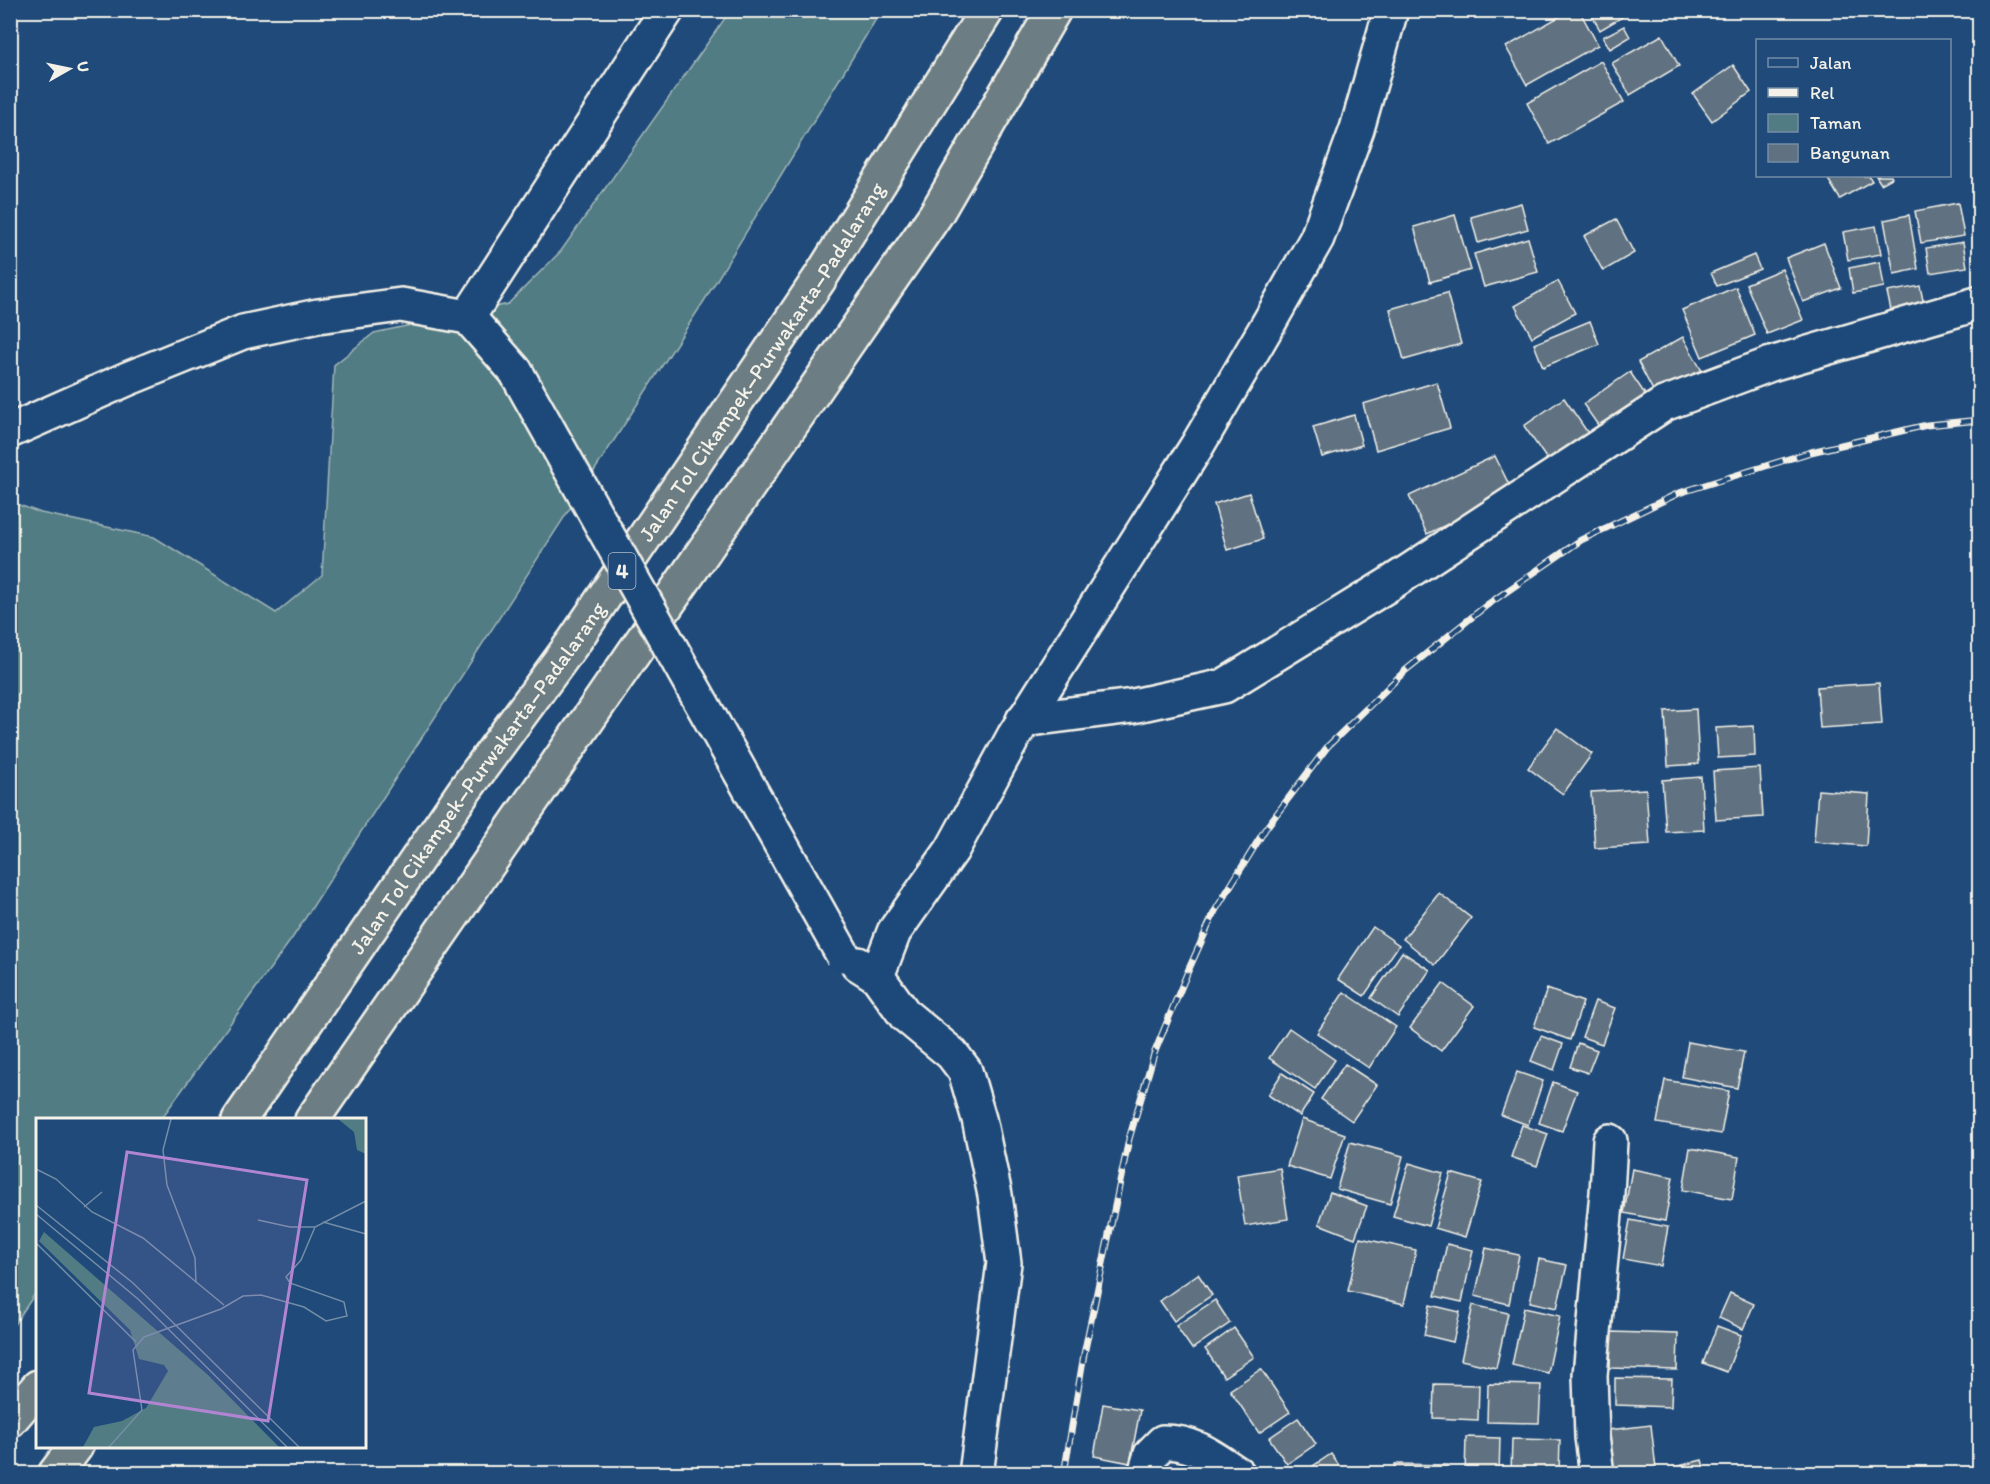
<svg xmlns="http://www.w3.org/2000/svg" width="1990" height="1484" viewBox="0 0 1990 1484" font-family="Itim,sans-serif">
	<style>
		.green { fill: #517c84; stroke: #a2b6b6; stroke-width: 1.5 }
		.building { fill: #607281; stroke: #f4f1e8; stroke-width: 1.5 }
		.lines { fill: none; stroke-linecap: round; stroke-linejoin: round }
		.minor-casing { stroke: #f4f1e8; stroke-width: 38 }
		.highway-casing { stroke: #f4f1e8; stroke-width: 38 }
		.minor { stroke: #1f4a7a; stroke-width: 33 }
		.highway { stroke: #6c7e84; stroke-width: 33 }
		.rail-casing { stroke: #f4f1e8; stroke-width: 7 }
		.rail { stroke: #1f4a7a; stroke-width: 4.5; stroke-dasharray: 14; stroke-linecap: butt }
		.minor-bridge-casing { stroke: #f4f1e8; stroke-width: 38; stroke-linecap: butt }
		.minor-bridge { stroke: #1f4a7a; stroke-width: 33 }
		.labels { text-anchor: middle; stroke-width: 4.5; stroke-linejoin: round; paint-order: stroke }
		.shield { fill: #1f4a7a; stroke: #b4bfc7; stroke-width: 1.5 }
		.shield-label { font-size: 21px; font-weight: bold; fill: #f4f1e8 }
		.street-label { font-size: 22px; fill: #f4f1e8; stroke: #1f4a7a }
		.inset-road { fill: none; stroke: #748da6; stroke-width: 1.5 }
		.view { fill: #b185d1; fill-opacity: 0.15; stroke: #b185d1; stroke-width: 3 }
		.inset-edge { fill: none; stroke: #f4f1e8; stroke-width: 3 }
	</style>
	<rect width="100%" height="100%" fill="#1f4a7a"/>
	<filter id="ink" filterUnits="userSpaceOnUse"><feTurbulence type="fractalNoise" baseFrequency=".0167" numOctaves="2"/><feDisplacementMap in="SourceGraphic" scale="12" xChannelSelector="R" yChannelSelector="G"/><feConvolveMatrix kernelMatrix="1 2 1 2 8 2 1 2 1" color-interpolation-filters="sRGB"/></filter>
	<g filter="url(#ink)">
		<!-- green -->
		<polygon class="green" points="730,11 881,11 704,301 293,937 161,1119 38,1120 37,1291 11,1329 11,502 41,513 154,537 276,613 322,575 334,365 374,333 508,304 561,251"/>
		<!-- building -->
		<g class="building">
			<polygon points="1571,10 1579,10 1598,45 1527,85 1506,47"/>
			<polygon points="1589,10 1634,10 1600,30"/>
			<polygon points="1624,26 1630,37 1610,49 1603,37"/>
			<polygon points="1662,35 1679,66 1630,95 1612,63"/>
			<polygon points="1601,61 1624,102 1549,144 1527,103"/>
			<polygon points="1733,65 1751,92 1712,121 1693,94"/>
			<polygon points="1826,176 1869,176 1872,181 1840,199"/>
			<polygon points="1876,176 1891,176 1892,178 1881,184"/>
			<polygon points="1521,203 1528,229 1478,243 1471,217"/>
			<polygon points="1958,203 1964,236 1921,243 1915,211"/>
			<polygon points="1455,215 1471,270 1430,282 1414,227"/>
			<polygon points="1909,215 1918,269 1894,274 1884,220"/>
			<polygon points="1616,219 1634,253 1603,271 1584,236"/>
			<polygon points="1876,226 1881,254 1848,260 1843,232"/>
			<polygon points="1528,238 1538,272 1484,287 1474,254"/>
			<polygon points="1963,242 1967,267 1930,273 1926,248"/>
			<polygon points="1824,243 1841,288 1803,302 1786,258"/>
			<polygon points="1754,255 1760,269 1717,286 1711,273"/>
			<polygon points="1880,262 1884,287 1853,293 1849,268"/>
			<polygon points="1782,269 1803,320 1767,334 1746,284"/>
			<polygon points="1558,281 1575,313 1532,337 1515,306"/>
			<polygon points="1920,286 1925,310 1892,315 1887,292"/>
			<polygon points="1736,287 1755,335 1702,357 1682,310"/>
			<polygon points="1447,293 1461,344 1404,360 1390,309"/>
			<polygon points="1590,321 1599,344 1543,367 1534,344"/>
			<polygon points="1683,337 1702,371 1656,396 1638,362"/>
			<polygon points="1630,372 1651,403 1605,435 1583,404"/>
			<polygon points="1437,382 1450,428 1376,450 1363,404"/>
			<polygon points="1564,398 1588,433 1548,461 1524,426"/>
			<polygon points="1354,415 1362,445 1322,457 1313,427"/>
			<polygon points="1495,456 1513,493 1427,534 1409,496"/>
			<polygon points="1249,493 1263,539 1227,550 1214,504"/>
			<polygon points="1879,683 1882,724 1820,728 1817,687"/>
			<polygon points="1696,709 1699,764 1668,766 1665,711"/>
			<polygon points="1754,726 1755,756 1718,758 1716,728"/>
			<polygon points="1557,728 1592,754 1563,794 1528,768"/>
			<polygon points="1760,768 1763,817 1716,820 1713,771"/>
			<polygon points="1701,777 1704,830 1666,832 1662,780"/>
			<polygon points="1646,789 1650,845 1595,848 1591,792"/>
			<polygon points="1818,790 1869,794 1866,846 1814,842"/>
			<polygon points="1439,893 1471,918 1435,965 1403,939"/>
			<polygon points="1373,927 1399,945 1364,996 1338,979"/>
			<polygon points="1402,952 1430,970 1398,1017 1371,998"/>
			<polygon points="1443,983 1474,1006 1441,1051 1410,1028"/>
			<polygon points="1547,989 1583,1002 1570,1040 1534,1027"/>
			<polygon points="1344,992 1396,1027 1369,1068 1317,1033"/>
			<polygon points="1595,1001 1615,1008 1602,1044 1582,1037"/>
			<polygon points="1289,1028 1335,1060 1315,1089 1269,1058"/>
			<polygon points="1541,1036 1563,1044 1554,1070 1531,1061"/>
			<polygon points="1688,1042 1744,1052 1737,1088 1682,1077"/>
			<polygon points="1578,1043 1597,1050 1588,1073 1570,1067"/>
			<polygon points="1345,1064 1377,1085 1352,1121 1321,1099"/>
			<polygon points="1517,1072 1543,1081 1528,1125 1501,1115"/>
			<polygon points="1282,1073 1314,1094 1300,1116 1268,1095"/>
			<polygon points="1665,1080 1729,1091 1721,1134 1657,1123"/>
			<polygon points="1553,1082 1577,1091 1562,1131 1539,1123"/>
			<polygon points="1302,1119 1345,1134 1330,1179 1287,1166"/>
			<polygon points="1522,1125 1548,1134 1537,1166 1511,1157"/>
			<polygon points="1350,1142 1403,1156 1390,1204 1337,1189"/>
			<polygon points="1690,1148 1739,1157 1732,1199 1683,1190"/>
			<polygon points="1409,1163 1443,1173 1428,1226 1393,1216"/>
			<polygon points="1280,1168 1288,1219 1245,1226 1237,1175"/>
			<polygon points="1632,1169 1673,1177 1665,1221 1624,1213"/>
			<polygon points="1451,1173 1482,1182 1465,1237 1435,1228"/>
			<polygon points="1330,1192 1367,1206 1355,1238 1319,1224"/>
			<polygon points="1630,1220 1668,1227 1661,1266 1623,1259"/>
			<polygon points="1360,1238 1416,1250 1404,1304 1348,1291"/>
			<polygon points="1447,1244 1473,1250 1462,1302 1435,1296"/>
			<polygon points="1486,1248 1519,1255 1509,1304 1475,1296"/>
			<polygon points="1539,1259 1567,1265 1557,1308 1530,1302"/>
			<polygon points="1198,1274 1212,1295 1174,1321 1160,1301"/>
			<polygon points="1730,1293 1754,1304 1743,1329 1719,1318"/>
			<polygon points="1215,1300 1230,1323 1192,1349 1176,1326"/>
			<polygon points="1430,1305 1460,1312 1453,1342 1424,1335"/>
			<polygon points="1473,1305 1508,1313 1496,1368 1461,1360"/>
			<polygon points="1524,1308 1560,1316 1548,1373 1512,1365"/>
			<polygon points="1717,1326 1741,1335 1727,1372 1703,1363"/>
			<polygon points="1234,1328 1254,1357 1224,1377 1205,1349"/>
			<polygon points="1611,1332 1678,1334 1677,1370 1610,1368"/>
			<polygon points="1261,1369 1290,1412 1259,1433 1230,1390"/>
			<polygon points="1615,1378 1672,1379 1671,1407 1615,1405"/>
			<polygon points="1434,1384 1479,1385 1478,1420 1433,1418"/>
			<polygon points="1488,1384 1541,1385 1539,1423 1487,1422"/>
			<polygon points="1103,1404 1140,1410 1130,1463 1094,1456"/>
			<polygon points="1298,1418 1316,1444 1287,1464 1269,1438"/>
			<polygon points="1651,1425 1656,1469 1614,1473 1609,1430"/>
			<polygon points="1466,1437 1500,1438 1499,1474 1465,1474"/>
			<polygon points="1512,1439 1560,1440 1559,1474 1511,1474"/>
			<polygon points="1331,1454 1345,1474 1314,1474 1310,1468"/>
			<polygon points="1702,1460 1706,1474 1661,1474 1660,1471"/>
			<polygon points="1395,1464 1448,1465 1448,1474 1395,1474"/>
			<polygon points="1090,1467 1127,1473 1127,1474 1089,1474"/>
		</g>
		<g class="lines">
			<!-- minor casing -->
			<g class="minor-casing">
				<g id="minor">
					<polyline points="468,317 667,10"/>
					<polyline points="10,431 127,379 243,332 318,316 401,305 468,317 516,372"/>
					<polyline points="1023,720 1133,706 1224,686 1388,585 1664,404 1771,364 1980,303"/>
					<polyline points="858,964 877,976 905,1015 952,1054 965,1071 979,1119 995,1195 1004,1263 976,1474"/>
					<polyline points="877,976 894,932 952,850 1014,736 1197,446 1270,321 1317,238 1357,129 1391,10"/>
					<path d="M1145,1474l6,-20 12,-12c33,0 49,15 75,32"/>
					<polyline points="1597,1474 1592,1437 1590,1375 1607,1193 1610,1141"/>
				</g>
			</g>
			<!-- highway casing -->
			<g class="highway-casing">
				<g id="highway">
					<path id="s1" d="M239,1120l225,-329 111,-151 245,-362 167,-268"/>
					<polyline points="312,1120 936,214 1054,10"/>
					<polyline points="10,1420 38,1387"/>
					<polyline points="55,1474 76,1446"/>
				</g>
			</g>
			<!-- minor -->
			<use href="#minor" class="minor"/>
			<!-- highway -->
			<use href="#highway" class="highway"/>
			<!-- rail casing -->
			<g class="rail-casing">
				<polyline id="rail" points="1064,1474 1084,1354 1129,1139 1154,1054 1188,971 1215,911 1266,828 1328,746 1406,670 1487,605 1581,540 1679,493 1811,452 1927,425 1980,420"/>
			</g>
			<!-- rail -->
			<use href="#rail" class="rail"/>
			<!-- minor-bridge casing -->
			<g class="minor-bridge-casing">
				<polyline id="minor-bridge" points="516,372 843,955"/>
			</g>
			<!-- minor-bridge -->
			<use href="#minor-bridge" class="minor-bridge"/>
		</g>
	</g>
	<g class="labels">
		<!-- shield labels -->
		<rect class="shield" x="608.5" y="553" width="27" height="36" rx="4.5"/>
		<g class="shield-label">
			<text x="622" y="578">4</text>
		</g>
		<!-- street labels -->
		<g class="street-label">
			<text dy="8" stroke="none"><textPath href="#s1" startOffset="921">Jalan Tol Cikampek–Purwakarta–Padalarang</textPath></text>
			<text dy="8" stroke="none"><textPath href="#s1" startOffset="417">Jalan Tol Cikampek–Purwakarta–Padalarang</textPath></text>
		</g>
	</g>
	<!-- overview -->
	<g transform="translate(36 1118)">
		<rect width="330" height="330" fill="#1f4a7a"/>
		<path d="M302,1h28v35l-9,-4 -3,-18zM8,114l164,143 71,72h-196l11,-20 28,-6 24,-13 22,-37 -4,-6 -25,-6 -9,-29 -91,-89z" fill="#517c84"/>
		<path class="inset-road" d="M135,1l-8,31 4,35 28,73 1,25M0,51l20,10 36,33 51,26 81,67M0,87l97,78 166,164M48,89l18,-15M0,96l102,85 149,148M222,102l32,7h25M287,104l43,12M0,125l100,99M73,329l33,-37 -9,-60 11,-13 77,-28 22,-13 18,-1 43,12 22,14 21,-5 -3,-14 -54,-19 -4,-6 15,-17 14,-33 51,-26"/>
		<path class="view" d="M91,34l180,28 -39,241 -179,-28z"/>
		<rect width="330" height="330" class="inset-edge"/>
	</g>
	<!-- margin -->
	<rect width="1990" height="1484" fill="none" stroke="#1f4a7a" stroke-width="36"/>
	<rect x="18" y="18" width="1954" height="1448" fill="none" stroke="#f4f1e8" stroke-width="2" filter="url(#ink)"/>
	<!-- legend -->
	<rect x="1756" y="39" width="195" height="138" fill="#1f4a7a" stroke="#748da6" stroke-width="1.5"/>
	<rect x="1768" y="58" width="30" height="9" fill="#1f4a7a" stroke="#748da6" stroke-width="1.5"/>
	<text x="1810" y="69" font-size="18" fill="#f4f1e8">Jalan</text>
	<rect x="1768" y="88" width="30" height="9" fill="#f4f1e8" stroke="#748da6" stroke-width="1.5"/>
	<text x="1810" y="99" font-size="18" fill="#f4f1e8">Rel</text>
	<rect x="1768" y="114" width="30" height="18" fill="#517c84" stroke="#748da6" stroke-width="1.5"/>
	<text x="1810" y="129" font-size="18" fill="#f4f1e8">Taman</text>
	<rect x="1768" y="144" width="30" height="18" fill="#607281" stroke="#748da6" stroke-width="1.5"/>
	<text x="1810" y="159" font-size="18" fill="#f4f1e8">Bangunan</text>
	<!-- north arrow -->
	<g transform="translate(69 69) rotate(81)" stroke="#1f4a7a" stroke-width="4.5" paint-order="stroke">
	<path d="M0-4.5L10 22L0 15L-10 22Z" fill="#f4f1e8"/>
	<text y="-9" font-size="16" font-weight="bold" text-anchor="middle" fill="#f4f1e8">U</text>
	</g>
</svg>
